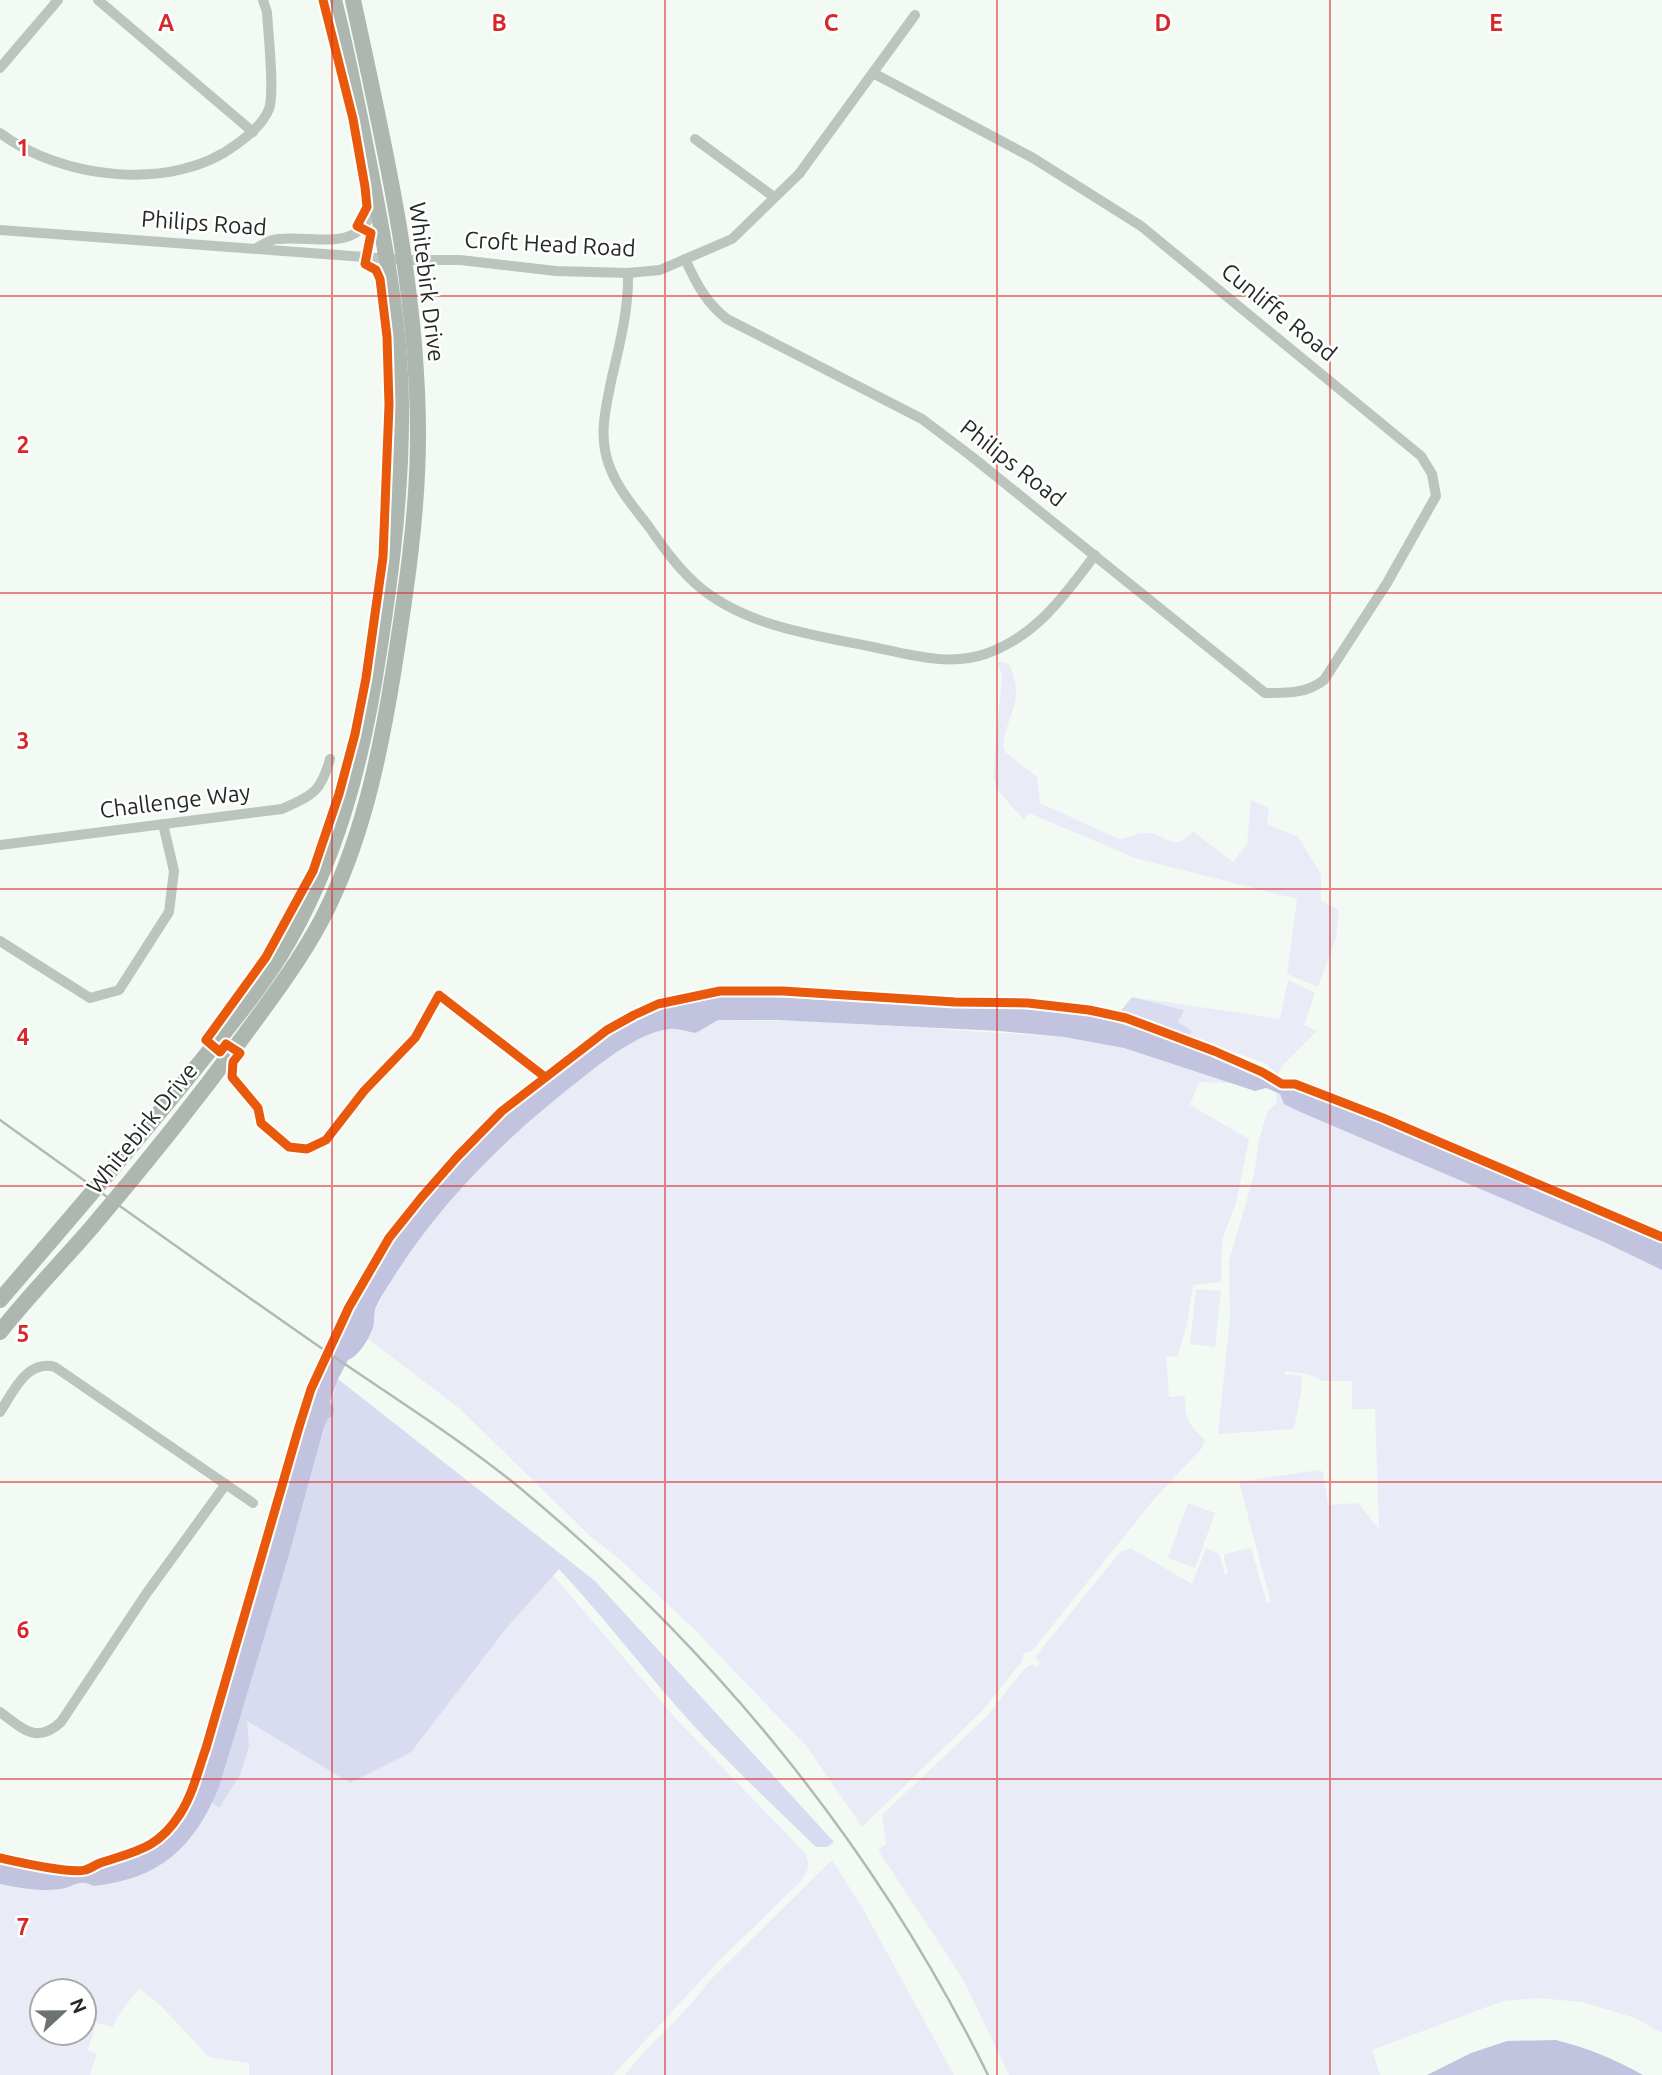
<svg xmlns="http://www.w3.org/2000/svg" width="1662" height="2075" viewBox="0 0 1662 2075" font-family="Ubuntu,sans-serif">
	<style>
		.green { fill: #e9ecf7; fill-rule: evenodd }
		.forest { fill: #d9dbf0 }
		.water { fill: #c2c3df }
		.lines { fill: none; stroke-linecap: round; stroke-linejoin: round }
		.minor { stroke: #bcc4be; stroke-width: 10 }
		.highway { stroke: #adb7b0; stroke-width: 16 }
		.rail { stroke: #b2b9b4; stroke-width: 2.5 }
		.cycleway-casing { stroke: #fff; stroke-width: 13 }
		.cycleway { stroke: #e8590c; stroke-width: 9 }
		.grid { fill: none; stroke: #d62828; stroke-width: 2; stroke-opacity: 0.55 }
		.labels { text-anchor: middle; stroke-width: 5; stroke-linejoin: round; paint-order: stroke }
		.street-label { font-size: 23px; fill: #252a26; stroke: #fff }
		.grid-label { font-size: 23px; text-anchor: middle; font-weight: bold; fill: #d62828; stroke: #fff; stroke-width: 5; stroke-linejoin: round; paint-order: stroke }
	</style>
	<rect width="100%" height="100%" fill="#f2faf3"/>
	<!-- green -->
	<g class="green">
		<path d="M997,661l12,3c17,39 -2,47 -6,83l2,5 32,25 3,26 79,36c9,-1 19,-7 28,-6 23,1 23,22 46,-2l40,31 14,-18 4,-44 18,8 -2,16 31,13 23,37v27l18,9 -3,28 -18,49 -31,-13 10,-75 -162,-41 -106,-45 -5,7 -25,-28 -6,-16 9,-100z"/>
		<polygon points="1288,980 1315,993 1304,1025 1317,1031 1284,1064 1277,1075 1267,1064 1189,1036 1191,1030 1178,1023 1183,1010 1132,997 1280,1019"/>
		<path d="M718,1020l100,1 246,16 60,11 107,35 -32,-1 -9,23 59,34 -13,64 -14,37 -1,42 -28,3 -6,40 -10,32 -11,-1 3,41 16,-1c-1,21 4,30 20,44l-3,8 -47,50 -122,152 -10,4v6l-40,50 -121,117 -55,-80 -112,-117 -79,-74 -25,-19 -131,-128 -93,-71c5,-9 4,-17 7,-25 7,-14 15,-29 24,-42 49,-77 116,-141 188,-196 24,-18 53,-42 84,-46 7,-1 18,3 26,4z"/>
		<polygon points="1277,1092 1280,1094 1285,1104 1298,1111 1604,1242 1662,1270 1662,2033 1635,2018 1583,2002 1537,1998 1503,2001 1372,2050 1380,2075 1009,2075 964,1981 878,1850 886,1844 882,1815 987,1716 1024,1669 1032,1664 1036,1667 1040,1662 1035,1657 1120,1552 1131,1548 1192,1584 1206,1548 1219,1554 1225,1574 1228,1573 1224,1558 1225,1554 1251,1548 1267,1603 1271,1603 1239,1482 1319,1470 1323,1472 1328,1505 1358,1503 1379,1529 1375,1409 1352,1409 1352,1381 1323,1381 1308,1374 1286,1371 1284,1374 1302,1376 1301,1393 1294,1429 1218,1434 1230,1318 1229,1261 1254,1175 1259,1139 1268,1111 1276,1104"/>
		<polygon points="1196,1289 1221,1291 1215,1347 1190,1344"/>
		<polygon points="1188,1503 1215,1513 1195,1568 1168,1558"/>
		<path d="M553,1575l123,144 129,134c5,11 4,18 -4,28l-83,81 -105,113h-364v-12l-40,-6 -48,-51 -22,-18 -21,28 -5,11 -17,-4 -8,27 9,4 -7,21h-90v-191c20,4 41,8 62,5 11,-2 20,-11 31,-3 58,-6 93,-30 119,-83l7,5 30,-62 -3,-25 104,62 155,-153zM42,1991h42v42h-42z"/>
		<path d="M832,1860l30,47 92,168h-329c25,-34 61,-60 85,-95z"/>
	</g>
	<!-- forest -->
	<g class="forest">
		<polygon points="1132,997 1184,1010 1178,1022 1192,1031 1189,1036 1119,1013"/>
		<path d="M338,1379l257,202 239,261 -7,5h-11c-47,-46 -96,-91 -139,-140 -40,-46 -77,-94 -118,-138l-54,61 -94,122 -61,31 -103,-62 2,25 -9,29 -21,33 -7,-5 77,-248z"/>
	</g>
	<!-- water -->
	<g class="water">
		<path d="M757,996l185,11 73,1 73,8 28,6 102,34 42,17 9,9 12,5h16l147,60 216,94 2,1v28l-58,-28 -306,-131 -14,-7 -4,-10 -14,-6 -11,3 -131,-43 -60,-11 -64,-6 -223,-11h-59l-22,13c-8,-1 -19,-5 -26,-4 -29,3 -61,28 -84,46 -73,56 -141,121 -191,200 -6,10 -14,21 -19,32 -3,7 -1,13 -3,20 -4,12 -14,29 -25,33l-10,19 -8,23 4,7 -1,7 -5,2 -4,10 -35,127 -70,232c-25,61 -59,92 -126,99 -12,-8 -20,1 -32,3 -20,3 -41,-1 -61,-5v-22l75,14 13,-1 6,-6c68,-16 89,-45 109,-109l110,-367 3,-4c19,-42 36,-85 60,-125 59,-98 150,-174 243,-238 43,-24 89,-30 138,-30z"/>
		<path d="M1556,2040c31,8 59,19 87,35h-216l44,-22 36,-12z"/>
	</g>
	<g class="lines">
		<!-- minor -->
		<g class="minor">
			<polyline points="98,0 253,132"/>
			<polyline points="0,68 58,0"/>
			<path d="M0,133c61,46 173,60 237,11 12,-9 26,-20 32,-35 6,-16 -1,-77 -2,-97l-4,-12"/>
			<polyline points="695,139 774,197"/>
			<polyline points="0,230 405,260 460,260 556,271 628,273 660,270 732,239 799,174 915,15"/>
			<path d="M258,247c6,-3 13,-8 20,-8 39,-4 85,16 96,-36"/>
			<path d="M685,259c11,24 21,44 42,60l195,100 49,37 294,237c21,0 41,1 59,-13l63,-97 49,-87 -4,-22 -11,-18 -280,-230 -108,-68 -160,-85"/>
			<path d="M628,273c1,35 -8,70 -16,104 -6,30 -14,58 -3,88 8,23 25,42 40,62 14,20 28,40 47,57 47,42 118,51 177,63 37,8 78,20 115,6 49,-18 77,-58 107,-98"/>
			<path d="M0,845l282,-36c31,-14 39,-17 48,-50"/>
			<polyline points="0,941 90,998 119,990 169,912 174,871 163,824"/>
			<path d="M0,1412c13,-20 27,-53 55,-45l198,136"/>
			<path d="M0,1712c22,16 36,33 61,10l85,-128 80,-110"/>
		</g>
		<!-- highway -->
		<g class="highway">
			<path d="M0,1300c67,-78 134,-155 198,-235 29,-36 58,-71 82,-109 57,-94 83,-197 99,-304 13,-83 23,-166 22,-250 -1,-79 -16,-156 -31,-234 -11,-56 -22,-113 -36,-168"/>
			<path d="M0,1332c29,-37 62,-70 92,-105 52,-61 103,-125 151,-190 27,-37 56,-75 78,-116 41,-78 59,-166 73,-253 12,-77 24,-155 24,-233 0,-148 -34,-291 -65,-435"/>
		</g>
		<!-- rail -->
		<path class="rail" d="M0,1120c104,75 209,150 314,223 69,48 141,92 206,145 195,162 356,359 468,587"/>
		<!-- cycleway casing -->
		<g class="cycleway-casing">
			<g id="cycleway">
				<polyline points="323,0 353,119 365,187 367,207 357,226 371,233 365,264 376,270 380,279 387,337 389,405 383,557 366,678 355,734 339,794 313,871 266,957 206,1040 220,1052 226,1044 240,1053 233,1062 232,1077 258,1108 261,1123 289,1147 307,1149 326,1140 364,1091 415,1038 439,995 545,1077"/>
				<path d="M0,1858c18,4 69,16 85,12 5,-1 10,-5 15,-7 36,-12 58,-14 80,-49 13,-20 18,-44 26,-66l93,-321 12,-38 38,-82 40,-69 32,-40 36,-41 45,-46 105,-81 27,-15 24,-11 62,-13h63l172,11 73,1 61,7 37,8 88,33 48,21 20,12h13l88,34 279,119"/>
			</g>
		</g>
		<!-- cycleway -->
		<use href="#cycleway" class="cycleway"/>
	</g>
	<!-- grid -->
	<path class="grid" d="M332,0v2075M665,0v2075M997,0v2075M1330,0v2075M0,296h1662M0,593h1662M0,889h1662M0,1186h1662M0,1482h1662M0,1779h1662"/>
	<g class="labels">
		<!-- street labels -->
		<g class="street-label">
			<text transform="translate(204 223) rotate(4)" y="8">Philips Road</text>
			<text transform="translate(550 244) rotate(3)" y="8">Croft Head Road</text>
			<text transform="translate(427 282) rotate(83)" y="8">Whitebirk Drive</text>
			<text transform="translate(1279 312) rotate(39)" y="8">Cunliffe Road</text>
			<text transform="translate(1013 463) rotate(38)" y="8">Philips Road</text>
			<text transform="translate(175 801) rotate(-7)" y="8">Challenge Way</text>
			<text transform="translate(142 1128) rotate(-51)" y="8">Whitebirk Drive</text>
		</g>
	</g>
	<g class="grid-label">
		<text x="166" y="31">A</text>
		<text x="499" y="31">B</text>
		<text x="831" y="31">C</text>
		<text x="1163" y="31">D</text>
		<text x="1496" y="31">E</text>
		<text x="23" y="156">1</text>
		<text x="23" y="453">2</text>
		<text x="23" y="749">3</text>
		<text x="23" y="1045">4</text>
		<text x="23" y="1342">5</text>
		<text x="23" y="1638">6</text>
		<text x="23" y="1935">7</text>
	</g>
	<!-- north arrow -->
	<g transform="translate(63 2012) rotate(68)"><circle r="33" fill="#ffffff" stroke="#a8aaa8" stroke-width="2"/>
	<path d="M0-5L12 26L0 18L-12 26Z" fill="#6d736e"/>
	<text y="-10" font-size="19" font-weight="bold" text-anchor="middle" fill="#252a26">N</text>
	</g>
</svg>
